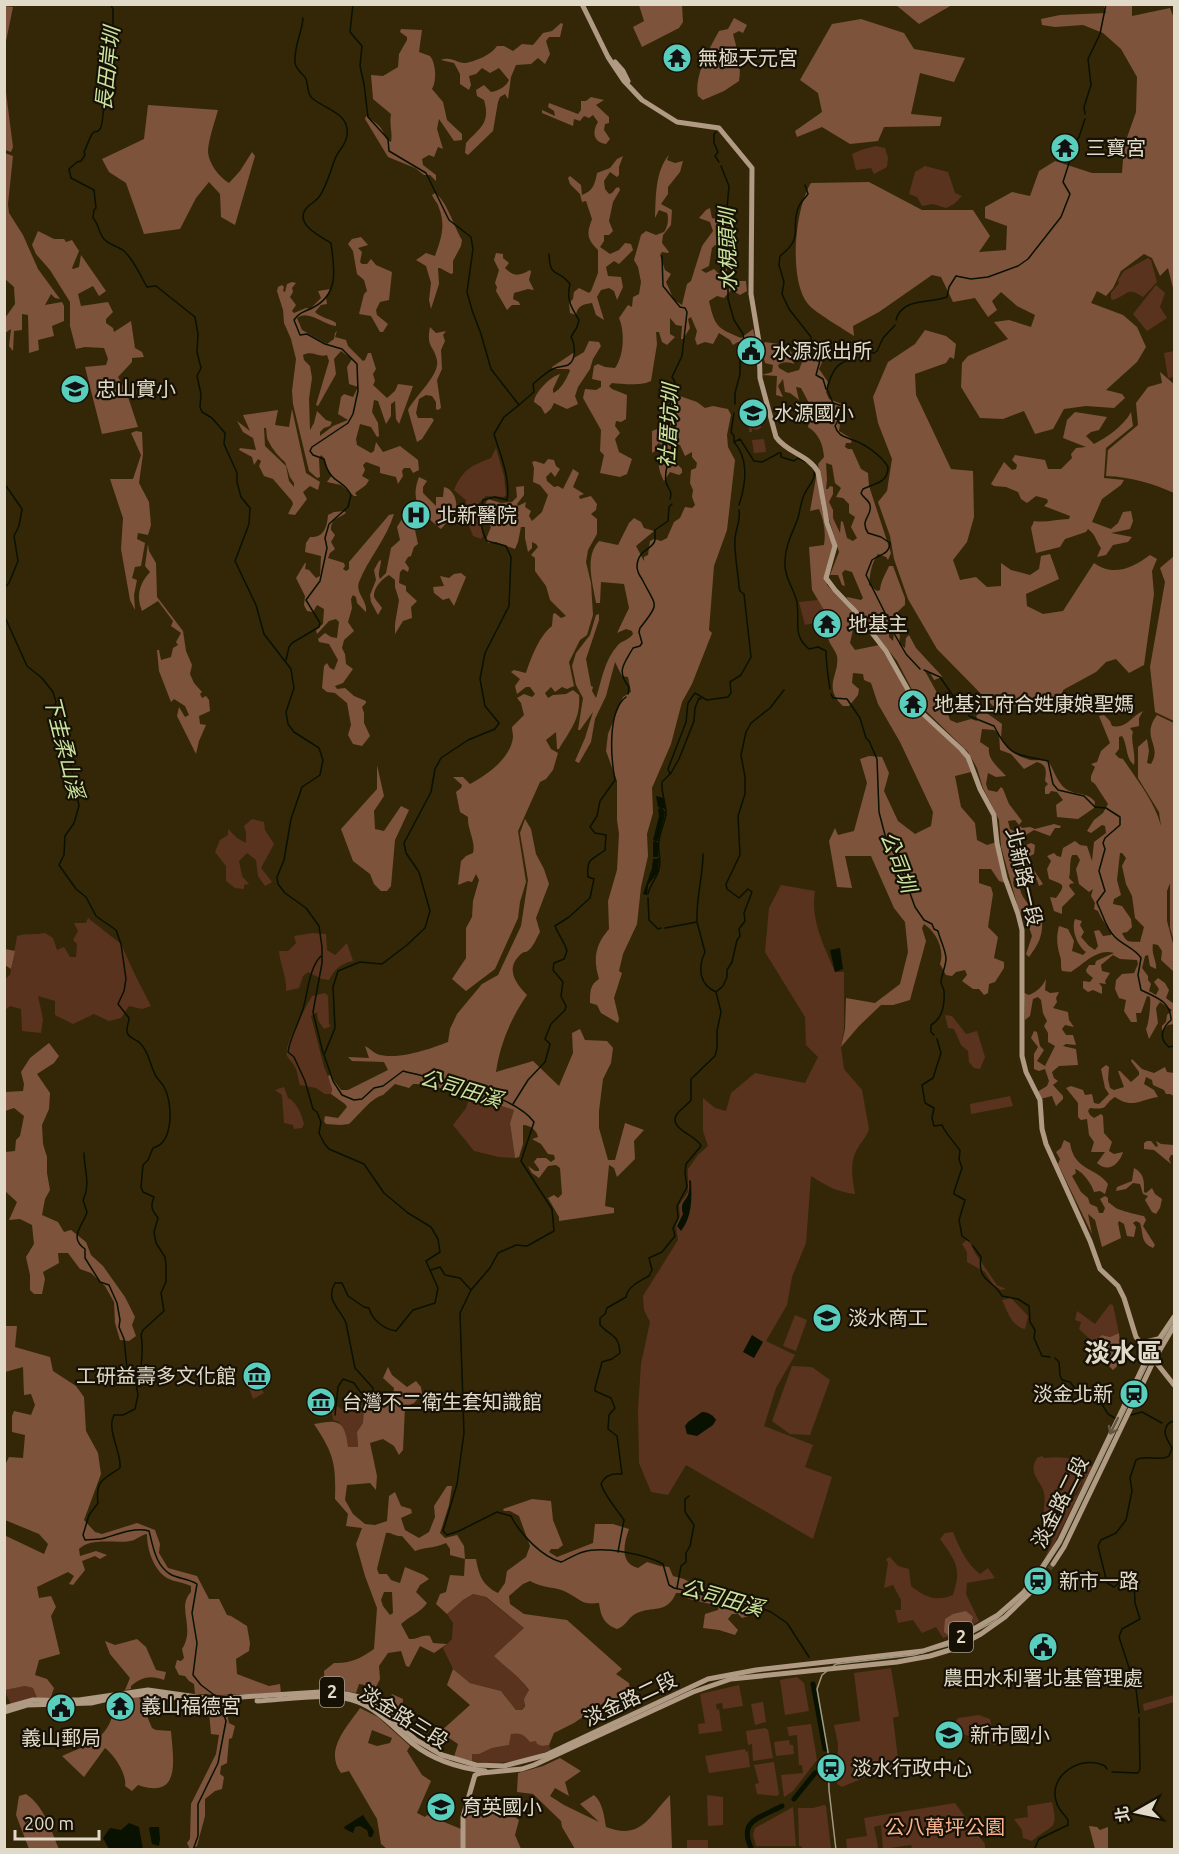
<svg xmlns="http://www.w3.org/2000/svg" width="1179" height="1854" viewBox="0 0 1179 1854" font-family="Ubuntu,'Noto Sans TC',sans-serif">
	<style>
		.green { fill: #59331e }
		.forest { fill: #7d533c; fill-rule: evenodd }
		.water { fill: #091100 }
		.lines { fill: none; stroke-linecap: round; stroke-linejoin: round }
		.stream { stroke: #091100; stroke-width: 1.5 }
		.river { stroke: #091100; stroke-width: 5 }
		.major-tunnel { stroke: #4e4225; stroke-width: 5; stroke-dasharray: 5 2.5; stroke-linecap: butt }
		.major { stroke: #b09a83; stroke-width: 5 }
		.tram { stroke: #a19881; stroke-width: 1.5 }
		.oneway { stroke: #645644 }
		.labels { text-anchor: middle; stroke-width: 4.5; stroke-linejoin: round; paint-order: stroke }
		.shield { fill: #171105; stroke: #a49e8e; stroke-width: 1.5 }
		.shield-label { font-size: 18px; font-weight: bold; fill: #e1dac8 }
		.poi-label { font-size: 20px; fill: #e1dac8; stroke: #171105; text-anchor: start }
		.street-label { font-size: 20px; fill: #e1dac8; stroke: #171105 }
		.park-label { font-size: 20px; fill: #f8b28d; stroke: #171105 }
		.water-label { font-size: 21px; font-style: italic; fill: #cae49e; stroke: #171105 }
		.district-label { font-size: 26px; font-weight: bold; fill: #e1dac8; stroke: #171105 }
	</style>
	<rect width="100%" height="100%" fill="#342708"/>
	<!-- green -->
	<g class="green">
		<polygon points="876,146 885,148 888,158 887,167 874,174 871,168 856,170 852,154 861,150"/>
		<polygon points="925,166 948,172 955,193 962,196 954,204 946,208 933,204 922,206 917,197 909,194 915,172"/>
		<path d="M1148,258l3,2 6,22 -14,15c-16,-11 -15,-2 -30,3l-2,-1v-6l8,-10 -1,-3 6,-9z"/>
		<polygon points="1156,285 1165,293 1160,307 1167,318 1147,331 1133,314"/>
		<polygon points="1174,351 1174,377 1168,378 1164,353"/>
		<polygon points="748,403 750,403 751,405 757,404 761,408 761,428 757,430 752,429 752,432 749,432"/>
		<polygon points="764,439 766,452 754,453 752,440"/>
		<path d="M496,448l8,28 2,19 -2,2 -18,-1 -8,8 5,32 -2,3 -8,-3 -8,-21 1,-15 -12,-10c9,-21 17,-24 37,-32z"/>
		<polygon points="818,600 824,610 822,621 805,625 799,602"/>
		<polygon points="252,819 264,822 265,830 274,844 261,868 272,882 265,886 258,876 256,860 247,853 239,861 242,876 249,884 244,885 244,889 235,888 226,881 226,866 215,852 220,840 228,835 228,829 237,838 246,843 246,832 244,826"/>
		<path d="M781,885l34,6c-5,29 9,55 20,81h9v57l-3,18 3,22 18,21 7,39c-2,7 -6,11 -10,17 -10,15 -7,30 -4,48 -19,-2 -30,-9 -44,-18l-5,67 -14,34 -5,28 -21,36 29,14 -19,33 -12,38 49,19 -8,22 27,10 -19,62 -127,-74 -18,30 -17,-3 -12,-29 -1,-53 3,-46 9,-42 -6,-12 -1,-14 35,-56 -2,-15 4,-9 -1,-11 9,-13v-23l10,-14 10,-9 -5,-15v-33l12,10 11,3 5,-18 24,-20 50,10 13,-26 -12,-12 -1,-28 -40,-65 4,-44z"/>
		<path d="M88,918l33,26 15,33 15,29 -9,3 -13,-3 -8,12 -12,3 -15,-7 -21,10 -18,-9v-14l-17,-5 5,23 -2,14 -19,-2 -1,-22 -11,-3 -5,4v-31l5,-4 7,-39c10,-3 18,-1 28,-3l8,5 4,12 7,-3 6,10h6l1,-13 -4,-4 5,-9 -4,-8h12z"/>
		<path d="M313,933l13,1 1,16 8,5 12,-12 6,18c-12,2 -19,9 -24,19l-7,-1 -14,-7 -5,4 -4,12 -13,3c1,-14 -6,-26 -7,-40h9l8,-8 -2,-7z"/>
		<path d="M325,993l3,3 1,28 2,2 -7,3 -6,-9 -1,-8 -6,4 13,51 8,19 -1,8h-6l-9,-6 -16,-3c-2,-5 -2,-13 -5,-18 -2,-4 -6,-7 -8,-11 -4,-12 19,-48 25,-60z"/>
		<polygon points="945,1015 952,1016 966,1034 977,1031 985,1057 980,1069 974,1068 969,1062 968,1051 961,1045 954,1029 948,1028"/>
		<path d="M284,1087l4,11c8,3 14,17 16,26l-2,4 -8,1 -1,-4 -9,-2 -2,-28 -7,-5z"/>
		<polygon points="470,1096 514,1110 510,1123 515,1158 499,1157 474,1151 453,1125 466,1108"/>
		<polygon points="1010,1096 1013,1106 971,1114 970,1104"/>
		<polygon points="968,1239 975,1253 997,1285 1006,1289 1001,1290 993,1285 985,1272 967,1262 967,1252 962,1244"/>
		<path d="M1011,1298l17,18 -3,13c-14,-3 -17,-17 -23,-29z"/>
		<polygon points="1110,1304 1113,1305 1119,1333 1110,1337 1102,1335 1093,1342 1079,1329 1081,1322 1075,1320 1077,1311 1095,1324"/>
		<polygon points="795,1315 807,1320 796,1351 783,1346"/>
		<polygon points="792,1366 812,1367 830,1380 810,1435 790,1434 772,1421"/>
		<polygon points="256,1382 264,1393 253,1399 249,1388"/>
		<polygon points="364,1404 363,1423 357,1432 358,1447 347,1447 339,1422 333,1420 332,1413 337,1406 341,1409 350,1410"/>
		<path d="M1042,1456l2,2c18,-2 33,0 48,9l-38,77 -10,16 8,-18 6,-28 19,-20 5,-10 1,-15 -2,15 -5,8 -19,18 -5,13c-14,-7 -5,-18 -8,-30 -3,-13 -17,-19 -7,-35z"/>
		<path d="M953,1532c7,17 13,31 27,42l8,-6 7,10 -28,5 -1,11 13,27 -8,5 2,-9 -29,15 5,4 -6,2 -7,-11 -14,6 -9,-13 -15,3 -3,-13h6v-10l-8,-15 -9,3 4,-25 -2,-4 4,-2 8,9 11,3 2,17c14,11 25,16 42,9 9,-26 3,-34 -13,-56l5,-6z"/>
		<path d="M473,1594l12,3 39,31 -21,37 16,11 10,15c-5,8 -3,13 -7,19l-5,1 -16,-20 -31,-8 -17,-14 -10,-21 9,-9 1,-16 -6,-9 16,-14z"/>
		<polygon points="891,1668 899,1716 893,1718 899,1767 866,1777 842,1787 837,1784 838,1744 834,1725 860,1721 854,1673"/>
		<polygon points="797,1677 804,1683 809,1711 785,1715 780,1680"/>
		<polygon points="739,1685 743,1706 723,1709 722,1703 716,1704 717,1710 719,1709 722,1731 699,1734 698,1724 705,1723 700,1694"/>
		<polygon points="25,1686 33,1688 37,1698 11,1704 4,1690"/>
		<polygon points="1174,1695 1174,1702 1144,1711 1143,1704"/>
		<polygon points="763,1702 766,1722 755,1725 751,1704"/>
		<polygon points="979,1715 990,1719 992,1730 986,1738 997,1741 995,1745 951,1730 958,1718"/>
		<polygon points="811,1724 817,1760 793,1791 784,1797 781,1775 803,1773 802,1765 799,1765 797,1735 789,1736 787,1727"/>
		<polygon points="765,1728 768,1730 773,1758 753,1761 752,1744 748,1745 746,1731"/>
		<path d="M518,1732l18,8 6,6 7,-1 2,5c-27,10 -50,16 -79,11v-7h7l13,-6 17,-3 2,-12z"/>
		<polygon points="789,1740 790,1745 793,1745 794,1754 776,1756 774,1742"/>
		<polygon points="745,1749 746,1752 748,1751 750,1767 709,1773 705,1756"/>
		<polygon points="774,1762 779,1794 777,1796 757,1794 755,1784 759,1783 754,1765"/>
		<polygon points="707,1795 723,1797 723,1825 708,1826"/>
		<polygon points="436,1798 453,1806 450,1814 432,1806"/>
		<path d="M1052,1802c7,30 -1,22 -20,39l-9,-3 -1,-8 -8,-11 14,-2 -1,-11z"/>
		<polygon points="955,1803 985,1844 985,1849 899,1849 912,1848 911,1845 883,1849 881,1825 874,1827 878,1846 877,1849 847,1849 846,1839 867,1836 864,1818"/>
		<polygon points="824,1805 826,1806 831,1849 802,1849 802,1846 799,1846 798,1808 813,1808"/>
		<polygon points="793,1807 796,1846 756,1846 753,1835 755,1828"/>
		<rect x="687" y="1840" width="21" height="9"/>
	</g>
	<!-- forest -->
	<g class="forest">
		<path d="M1103,4l29,1v11l38,-8 4,10v274l-6,-24 -8,8 -8,-18 -8,-4 -23,17 -8,17 -7,8 -9,-5 -6,12 32,12 14,12 9,20 -9,15 -31,28 16,4 3,4 -11,10 -28,-2 -22,3 -11,20 -18,5 -11,-23 -21,8 -23,-1 -19,-31 1,-24 6,-7 40,-17 -14,-17 15,-2 22,7 4,-12 -18,-9 -16,-14 -9,9 5,9 -9,7 -13,-19 -22,4 -12,-25 -9,-2 -53,37 -26,14 1,10c-10,-7 -40,-24 -46,-32 -20,-24 -13,-96 3,-121l58,-1 53,28h51l17,26 -11,16 27,-2 1,-24 -22,-8v-11l27,-15 18,4 9,-25 16,-10 37,12h30l2,-27 12,-34 1,-35 -16,-28 -18,-16 -20,-8 -28,2 -13,-2 -1,-6 19,-4 46,-2z"/>
		<polygon points="639,5 682,5 683,22 679,28 642,47 633,27 644,21"/>
		<polygon points="952,5 919,24 896,5 952,4"/>
		<polygon points="5,6 13,7 5,46 4,6"/>
		<path d="M734,18l13,7 -4,8 -4,-2 -6,3c4,15 9,31 6,47l-15,10 -21,9 -5,-4c-4,-20 11,-47 21,-65l9,-2z"/>
		<polygon points="861,19 904,33 914,49 965,58 954,82 920,73 911,114 942,117 940,126 884,127 878,141 850,144 822,127 797,137 795,131 822,112 818,93 800,80 832,24"/>
		<path d="M561,23l2,1 -3,13h-11l-3,4 4,13 -5,10 -7,-6 -7,6 -15,1 -5,12 -3,22 -3,-5 -5,3 -2,5 -5,29 -25,24 -3,-2 1,-10c13,-15 25,-19 18,-43l-7,-4 -1,-6 8,-5 7,7c7,-1 15,-5 18,-12l-10,-12 -9,5 -8,-5 -6,6 -7,2 2,9 -2,5 -9,-6v-10l-6,-11 -13,-3c11,-4 16,4 25,3 10,-2 25,-8 31,-17h7l9,5 9,-7 11,1 10,-12 9,-2z"/>
		<path d="M401,29l21,1 -3,22 11,4c6,7 7,25 2,33l11,13 4,18 15,14v6l-8,1 -15,-22 -2,10 6,20 -5,-2 -4,10 -5,-2 -7,4 1,6 13,10v6l-6,-6h-6l-9,-7 -27,-11 -23,-38 1,-3c5,4 13,8 16,14 4,6 2,9 9,12 2,-8 -2,-18 0,-28l-18,-15 -2,-24 12,1 15,-9 1,-13 8,-14v-3l-7,-5z"/>
		<polygon points="5,85 13,147 11,152 5,150"/>
		<path d="M591,97l13,3 -8,5 13,12v6l-4,1 -1,6 6,9 -4,5c-13,-2 -14,-12 -8,-22l-5,-7 -4,3 -5,-2 -4,5 -6,-2 -1,7 -31,-13v-3l13,6 -1,-5 -6,-4 1,-4 29,11 3,-4v-9h5z"/>
		<path d="M148,105l70,5c-3,11 -10,31 -10,42 1,12 11,25 21,31l11,-12 12,-19 3,4 -20,69 -14,-8 -1,-23 -11,-12 -13,16 -16,31 -36,5 -18,-51 -17,-11 -7,-13 42,-20z"/>
		<polygon points="5,153 13,156 8,204 9,213 23,235 38,269 60,299 55,298 51,294 45,305 62,302 64,306 64,321 52,326 54,336 38,340 39,350 29,353 28,315 22,314 22,330 14,331 13,351 9,346 11,329 5,333 5,318 15,304 14,287 5,279"/>
		<path d="M669,155l-2,5 8,3 8,-2 -3,11 -12,15v7l-7,10 11,6 -1,15 -8,10 -1,8 7,9 -1,1 -6,-1 -2,3 5,15 6,4 -5,8 8,18 8,5 5,-21 4,-3 11,-35 11,-15 -3,-9 -11,-4 7,-8 4,-2 2,10 10,2 1,4 6,1c3,12 5,12 0,25l-14,-5 -3,3 -3,18 -8,4 5,3 8,-4 7,7 8,-11v11l9,5h8l1,10 -7,4 -9,-5 -7,8 -7,-2 -8,5c6,26 8,27 32,37l12,-9 2,8 -11,6 -6,-1 -5,3 -3,-5 -11,-7 -6,11 -8,-2 -8,3 -2,-6 2,-8 -6,-14 -3,2 2,9 -7,11h-2l1,-13 -6,-1 -6,-7v16l5,3 -8,8 -5,-3 -3,-10h-3l1,12 -6,37c-9,5 -28,3 -39,2l-3,3 3,3 15,6 -1,24 -5,3 -5,-1 -1,5 5,7 -5,6 4,13 13,7 -5,15 -7,3 -20,-4 4,-18 -4,-4 1,-21 -18,-32 2,-9 11,1 5,-3v-6l-9,-2 2,-13 4,-2 7,3 10,1c9,-12 10,-37 4,-50l9,-13 4,2 1,-10 6,-3 2,-12 -3,-15 -4,-7 7,-25 5,-4 10,4 8,-3c4,-5 5,-14 3,-19l-8,-3 -4,8c1,-21 0,-47 14,-63z"/>
		<path d="M623,156l-4,11v8l-2,2 -7,-5 -6,9 1,8 4,5 3,-1 4,-5 3,-1 1,3 -7,12 -4,19 4,10 -4,4h-5v6l-4,6 10,7 9,-4 6,-7 6,1 2,6 -14,14 -5,-3 -8,6 2,9 13,1 2,10 -6,13 -3,-9 -5,-3 -8,2 -4,7 7,23 -8,-5 -4,-12c-8,1 -15,3 -16,12l-6,-2 -1,-10 4,-4 1,-7 5,-4 10,5 2,-2 7,-18v-23c-12,-12 -11,-17 -6,-31l-6,-18 -4,1 -2,-8 -10,-10 -2,-6 2,-2 11,9 1,10c11,-4 13,-11 15,-22l13,-5 7,-9z"/>
		<path d="M435,193c12,8 19,34 27,47l-1,6 -8,15v12l-2,1 -11,-6h-2l1,16 -8,25 -2,-9 2,-17 -5,-17 -10,-6 10,-7 9,3c6,-17 11,-30 4,-48 -1,-5 -5,-8 -7,-13z"/>
		<polygon points="38,231 54,239 64,239 66,242 72,240 79,251 72,268 73,269 79,267 81,255 106,291 99,296 93,286 78,294 81,306 108,302 113,312 106,319 106,323 113,328 114,332 131,321 135,348 142,352 144,357 132,358 132,362 118,377 126,391 138,427 102,434 85,367 106,365 108,359 104,348 85,347 76,349 70,326 70,302 50,270 36,254 32,245"/>
		<polygon points="361,237 368,245 358,248 362,252 360,262 362,264 367,264 371,259 376,265 392,272 389,300 380,302 376,310 377,315 388,324 383,332 380,332 371,316 359,314 364,294 367,291 364,280 357,274 353,251 348,244 352,239"/>
		<path d="M496,253l7,1v4l6,5 -4,5c9,9 14,8 25,2l1,2 -2,8 5,10 -6,-1 -14,4 -1,6 6,3 1,3h-8l-5,5 -11,-19 1,-4 -2,-4 4,-13 -5,-10z"/>
		<path d="M292,282l4,1 -4,5 1,4 -3,5 6,8 -4,6 2,2 12,-5 4,1 11,-11 -3,-7 13,-2 -5,9 1,6 -6,1 -6,7c6,6 14,6 21,11v3c-14,-2 -28,-17 -39,-8l5,12 25,14 7,-5 1,-6 2,-2 -2,6 11,3 2,6 15,15 2,-1 3,-7h3l5,16 -3,5 2,7 -2,4 14,13 8,-7 3,-7 15,2 -14,38 -3,-5 -1,-18 -4,3v12l-5,8 -8,-23 -4,-1 -2,12 6,11 1,13 -2,1 -6,-10 -11,-3 -4,15 1,6 14,8 3,-2 2,-9 7,10 17,-6 18,14 1,10 -6,3 -3,-5h-6l-2,3 1,5 -5,8 -2,-7 -16,-4v-6l-14,-5 -3,3 2,5 -3,6 7,4 -3,5 -11,8 2,3h-3l-13,-11 -14,-3 5,-7c-7,-6 -5,-16 -11,-20l-2,4 1,18 -3,1 -8,-7 -16,-67 -1,-13 4,-32 -5,-20 -7,-16 -1,-13 -6,-19 1,-4 4,-2 2,2 -1,4 2,1 2,-8zM341,351l11,8 -5,8 2,17 9,3 -5,10 -9,-3 -3,3 -3,17 10,6 -15,6 -13,10v-4l4,-4 6,-2 2,-4 -6,-2 -9,-9 -3,12 -4,7 -1,-31 3,-21 -2,-12 -6,-6 -1,-5c9,-5 16,3 24,0l2,6 -13,44 2,1 18,-32 -2,-15z"/>
		<path d="M430,327l6,6 10,-2 -3,4 2,6 -4,9 1,19 -5,11 4,28 -3,2 -2,-1v-7l-4,-6 -6,-1 -7,4 -3,14 2,5h14l2,2 -12,19 -5,3 -9,-32c7,-14 32,-35 29,-50 -3,-15 -11,-12 -7,-33z"/>
		<path d="M925,330l21,6 10,8 -2,15 -4,-2 -4,6 -31,11 1,21 35,74 22,2 1,46 -7,25 -14,18 7,20 16,-3 11,10 14,-1v-23l10,7 19,5 9,-6 2,-13 9,-2 9,25 -33,15 1,12 16,8 20,-3 31,-48c20,14 38,5 56,-8l7,4 -5,12 2,23 -10,71 -15,8 -13,-14 -10,3 -10,10 -33,18 -1,12 -16,3 -53,1 -56,-57 -29,-50 -14,-40 -4,-23 -12,-34 9,-11 5,-32 -14,-36 -5,-26 15,-35 27,-18z"/>
		<path d="M589,341l10,1 2,4 -8,13 -3,10 -12,18 -3,9 3,8 -11,5 -13,-6 -3,6 -6,5 -4,-7 -7,-5c1,-10 16,-25 26,-28l-7,15v4c8,-3 13,-14 17,-22l-1,-2h-16l-1,-2 21,-14h2l-1,5 10,-6z"/>
		<path d="M765,342l20,3 4,10 2,-4 3,13c-4,-2 -11,-3 -16,1l1,3 9,5 11,-3 3,-8 5,-4 16,2 -4,9 9,13 -2,10 3,7 15,6 1,4 -5,8 3,5 -3,2 -1,7 13,8 -1,4h-5l-1,4 3,2h4l9,20 7,4 1,13 22,67 -3,7 -2,-3 -8,-3c-7,10 -8,20 -9,31l8,6 3,-1c1,-10 5,-15 9,-24h4l12,32v7c-13,12 -16,12 -16,32l4,4 1,-9 4,-2 2,6 -1,8 6,4 1,-10 3,-3 7,13 25,27 1,2 -8,3 -4,-7 -5,-2 11,20 5,19 7,4 2,6 7,3 14,-4 6,2 -1,-10 5,-2 21,15 -1,14c5,11 17,19 29,22 6,1 13,-1 18,2 4,2 8,20 18,27 10,7 21,2 29,13l-1,6 -16,11 -21,-2 -1,-12 7,-5 -6,-8 -6,-1 -2,3h-4v-7l3,-3 -3,-3c1,-9 3,-16 -8,-19l-13,7 -13,-15 -11,-4 -1,-17 -5,-3 -12,-1 -2,13 9,6c-2,11 9,19 17,28l-10,1 -8,-4 -2,11 2,6 9,2 4,-5 2,2 6,15 13,17 -3,4 -4,-5 -7,1 2,8 6,3 4,-6 2,2 8,-1 5,2 19,-5 7,2 -1,2h-5l-5,8 -16,-6 -10,6 -6,-3 -3,5 1,4 5,5 10,-4 4,2 -1,9 -8,4 17,26 -4,2 -2,-6 -9,-7 -6,8 -7,-2 -2,3 1,5 6,2c2,11 14,21 22,28 1,18 -2,25 -13,40l-3,-3 6,-18 -3,-9 4,-7 -2,-9 -3,-2 -8,4 -3,-9 -16,-57 -2,-27 -16,-32 -6,-20 -9,-16 -48,-47 -23,-44 -50,-63v-1l14,3 2,-2 -11,-26 -7,-2 -3,3 3,13 -3,-1 -4,-10h-8l9,-23 -13,-43 -8,-45 6,-7c-1,-13 -5,-23 -16,-30l3,-12 -7,-6 5,-6 -8,-15 -5,-1 3,13 -9,-7 -5,-1 -2,-13 -5,7 5,11 -7,-2 1,-19 -15,-1 10,-3 1,-7 -8,-2 -4,-16zM826,463l6,2 3,18 6,5 -5,9 7,1 6,6v9l6,4 -4,10 6,11 -4,3 -6,-3 -4,-16 -2,-1 -1,12 -7,-15v-8l-4,-8 4,-8v-7l-3,-1 -2,3h-2l1,-9z"/>
		<path d="M1160,372l14,12v109c-22,-10 -43,-16 -68,-17l2,-26 30,-25 -2,-22 12,-16 14,-4z"/>
		<path d="M675,388l2,7 20,7 8,6 8,-2 15,3 3,6 -4,20 1,12 7,13 -8,70 -13,36 -5,64 3,3 -20,51 -10,18 -11,42 -19,44 1,25 -6,21 1,22 -7,31 -4,37 -14,30 -4,17 3,2 -8,25 5,21 -1,4 -17,-10 -4,-8 -7,-2c0,-12 0,-18 9,-24 -6,-20 -4,-34 10,-50l-1,-28 9,-31 2,-36 -2,-14v-39l-11,-30 2,-17 15,-37 8,-5 -3,-15 -6,-1 -7,-14 -9,34 -11,23 -4,23 -12,21 -4,-2 10,-23 8,-26 -13,18h-2l5,-32 -7,-13 -4,-19 4,-13 14,-18 6,-20 3,-1v6l-13,39 5,27 2,1 -1,4 4,7c6,-19 8,-37 22,-53 5,-5 11,-5 15,-11l-1,-3 -6,-2 -9,4 12,-25 -5,-24 -23,-2 -1,21h-4c-3,-19 -12,-46 3,-62l19,4 11,-22 5,-5 7,4 3,6 10,3 -18,15 8,15v-4l4,-2 2,-14 4,-2 7,2 6,-3 7,-16 6,-4 5,-11 7,1 3,-3 -3,-8 1,-7 -3,-7 1,-13 5,-2 1,-5 -5,-6v-5l-7,4 -5,-11 -6,1 4,19 4,4v4l-3,2 -9,-3 -6,9c-8,-16 -6,-20 2,-34l-8,-4 -3,8 -3,2v-22l8,-3 8,5c1,-5 -1,-9 0,-15 0,-10 5,-17 3,-27z"/>
		<path d="M292,409l14,64 14,9 -2,8 -8,-4 -7,6 4,7 -12,16 -7,-1 5,-10 -1,-3 -19,-22 -9,-3 -5,-10 2,-5 -3,-2 -4,6 -2,-8 -13,-7 1,-2 16,2 -3,-12 -10,-6 -6,-11 13,10 -7,-16 35,-5 -3,15 14,2zM264,428h2c1,5 0,10 3,14 3,7 11,16 16,20l5,15 4,6v4l-5,-6 -3,-15 -21,-20z"/>
		<path d="M1075,412l32,5 -8,13 -8,2 -5,4 8,8c13,-7 29,-17 37,-32l2,14 -27,22 -2,30 20,2 -3,5 -19,14 -10,23 19,7 7,-6 5,-11 8,-1 2,10 -3,8 -19,4 21,4 -4,5 -15,3 -7,10 -9,2 4,-9c-5,-6 -4,-12 -13,-19l-2,3 -21,7 -5,8 -24,6 -5,-25 3,-7c12,2 23,-2 35,-2l1,-3 -26,-10 4,-4 -1,-3 -11,-3 -9,7 -6,-4 -3,-7 -12,-5 -12,-1 -3,-2 13,-22 8,8 4,-1 1,-4 -5,-5 3,-5 30,5 3,9h13l11,-11 -1,-4 5,-6 10,-1 -23,-9 4,-18z"/>
		<polygon points="136,431 142,432 143,454 139,483 149,502 151,525 148,535 138,533 137,539 145,543 141,566 135,567 132,578 137,580 134,595 135,610 130,600 121,549 123,518 110,479 133,479 141,455 131,433"/>
		<path d="M548,459l6,1 2,6 4,3 -5,8 -4,-5 -5,5 1,4 7,6 4,-1 5,3 10,-20 6,4 -6,14 11,7 -5,2 1,3 11,-3 6,8 -1,6 -5,4 6,5v15l-9,16 -2,12 5,21 2,32 -6,20 -7,5 -11,22 5,24 -7,3 -5,-2 -7,5 -4,-5 -6,6 3,5 5,-3 13,-1 7,-4 6,5c2,24 -9,35 -20,54h-2l-1,-17 -10,8 5,9 7,4 -5,17 -7,9 -6,3 -22,49 8,51 -6,20 -2,16 -23,51 -29,22 -14,-12 14,-21v-30l6,-11 1,-16 6,-21 -3,-6 -4,8 -4,-1 -10,4 3,-24 5,-5 7,-3c3,-12 -6,-24 -5,-36l-8,-5 -4,-20 5,-4 1,-3 -9,-8h10l7,7c17,-9 41,-26 43,-47 0,-3 -1,-7 -1,-10l12,-12 -3,-12 -4,-5 7,-4 8,3 3,-3 -5,-7h-4l-9,7 -2,-8 5,-7 -9,-7 3,-2 12,3c5,-15 13,-37 26,-47l1,-12 2,-1 6,5 5,-2 -16,-16 -4,-14 -11,-15v-13l-4,-3 7,-8 -2,-3 -4,-2v6l-4,4 -3,-14v-11h-4l-3,15 -3,7 -19,-7 -8,1 -2,-4 5,-12 -1,-2h-6l-1,-17 5,-9 13,4 11,-1 5,-5 -1,-10 8,-1v9l-7,9 1,2 8,-4 -1,5 6,4 -2,5 3,5 10,-9 6,-17 -8,-10 -7,-3 1,-14 -2,-6 3,-1 9,3z"/>
		<path d="M817,472l5,39 12,37 -9,25 2,12 29,31 -6,27 5,7 24,-5 30,47 10,20 47,45 5,15 -16,4 6,31 14,16 2,17 10,5 10,-3 8,41 -6,-2 -8,-12h-12v14l12,4 2,7 -5,33 10,10 -4,21 10,4v6l-9,14 -6,2 -1,9 -4,2 -5,-6h-6l-11,-8 5,-6 -2,-5 -9,2 -4,4 -6,-1 -6,-11c5,-15 -4,-32 -16,-40l-2,4 4,13 -16,59 -17,5h-12l-22,21 -18,21 4,-18 1,-31 29,5 25,-19 8,-32 -3,-30 -11,-14 -23,-52h-26l7,32 -15,-1 -8,-46 6,-13 3,7 16,-4 13,-48 -7,-24 9,-3 13,1 7,16 -5,18 14,30 17,13 16,-8 2,-14 -33,-70 -22,-38 -7,-21 -7,-3 -1,-6 -10,-1 -1,10 7,6 -1,6 -9,11h-6c-21,-20 -3,-31 -6,-50 -1,-4 -5,-9 -7,-13 -5,-11 -8,-21 -6,-33l-12,-20 -3,-43 15,-2c2,-13 0,-24 -5,-36l-9,2z"/>
		<path d="M419,477l8,4 -4,6v6l13,13v-9h7l1,-10c10,2 14,15 12,25l-15,17c-19,-16 -32,-26 -22,-52z"/>
		<path d="M334,512l10,-1 2,2c-8,6 -15,5 -15,17l4,5 -4,7 4,7 -5,4 -2,5 16,5 1,3 -2,3 3,2 3,-2v-7l40,-47 5,-1c-7,24 -26,45 -35,68 -4,11 9,19 7,30l-9,-9 -1,-6 -3,-2 -2,4 1,9 -4,14 6,9 -10,9 -2,8 3,6 1,10 7,5 -10,14 -8,3 2,3 8,-1 9,8 12,5v2l-4,4 2,6v10l6,13 -8,10 -9,-2 -5,-9 3,-10 -4,-22 -12,-10 -8,-1 -5,-4 2,-22 3,-3 3,5 4,2 4,-10 -9,-16 -10,-2 -1,-3 7,-6 6,4 6,1 2,-16 -3,-3 -7,2 -12,13 -1,-4 7,-6 1,-15 -7,-4 -4,7 -6,-1 -3,-6 1,-9 -9,-18 9,-15h1l-1,6 4,1 7,8 4,-2 1,-20 -16,-4 1,-9 4,-6c14,1 17,-10 18,-22z"/>
		<path d="M402,519l3,5 10,6 3,14 -4,3 -3,9 -3,1 -3,5 4,6 -1,4 -5,-3 -3,3 -1,11 7,3v5l11,10 -6,6 1,11 -9,3 -8,13v-10l4,-24 -4,-13v-7l-6,-5c-6,3 -15,12 -15,20 -1,3 6,9 8,13l-4,7 -7,-13 -1,-7 6,-15 -2,-10 5,-9 2,-1c0,7 -4,13 -1,19l6,-6 5,-25 9,-8 -3,-13z"/>
		<path d="M148,544l1,7 7,12 1,34 26,34 3,20 6,14 -2,9 4,9 8,9 -2,2 2,4 4,-2 3,4 1,11 -11,5 1,8 6,1 -7,16 -3,13 -19,-38 2,-9 6,10 4,-2 -4,-9 -11,-7 -3,3 -12,-31 -2,-21h2l2,10 10,-3 2,-9 5,-3 -2,-3 5,-9 -10,-7 2,-5 -15,-20 -16,10c-6,-15 -3,-27 8,-39l-5,-6z"/>
		<polygon points="1174,556 1174,721 1155,712 1150,667 1165,582 1160,568"/>
		<polygon points="461,573 466,577 454,606 449,598 443,600 434,593 433,587 444,586 440,576 449,578 454,574"/>
		<path d="M1143,711l-4,7v8l-9,2 3,4c-3,8 3,21 1,33 -9,-7 -6,-20 -12,-29l-3,1v12l-4,5 4,4 4,1c14,21 32,43 38,67l-2,-14 -21,-34v-31l9,-8 2,12 -2,12 4,1c12,-19 -11,-26 6,-49l17,8v218l-4,-13v-45l-3,8v30l7,26v25l-13,-12 1,-9 -4,-6 -5,-1c-2,10 4,17 3,25l-6,-3 -2,-11 -3,1 -3,12 6,8v4l3,4 -2,7 7,4 3,-6 -5,-7 4,-4 7,5 4,7 -3,8 8,6v20l-6,1 -6,6v-5l4,-4 1,-7 5,-5 -12,-8 -4,6 2,15 -9,16 -3,-10c3,-5 5,-27 4,-32l-3,-1 -6,17h-5l1,9h-6l-7,-11 2,-11 -7,-2 -4,-9 1,-9 6,-6 12,-1 4,-9 -1,-4 -17,-1 -7,-4 -12,10 1,6 8,2 -5,8 1,3 -7,-1 3,4v7l-9,-4 -5,2 -5,-4v-7l7,1 3,-4 -6,-5 -1,-3 3,-5h6l1,-4 18,-8c-17,-5 -30,11 -43,19l-9,-1c-2,-5 0,-10 -2,-15 -3,-10 -4,-19 -1,-30l9,3 6,12 -2,10 11,4 3,-3c-9,-6 -15,-23 -11,-33l7,2 -2,4 4,7 -3,5 8,9 6,4 3,-4 -4,-15 5,-1 4,6 8,-1 1,-2 -10,-14 -4,-8 -4,-2 1,-6 -4,-7 2,-7 -4,3 -10,-8 -3,-15 4,-9 -3,-5h-5c-3,8 -1,16 -3,23l5,5 -4,1 -1,2 6,8 -13,13v7l-8,-3 -4,-14 6,1c11,-15 7,-13 -7,-19l-2,-10 4,-8 -4,-5 7,-3 3,3 4,1 2,-9 12,-7 5,4 7,1 5,15 2,-19 12,-9 -1,-7 -3,-1 -11,8 -4,-2 7,-11 9,-7 5,-9 -13,-20 -4,-3v-5l4,-9 -4,-3 6,-2 4,-11 9,-8 -11,-27 5,-1 6,6 2,5c15,3 18,-9 31,-15zM1120,853h2l4,5 -4,8 4,18 6,12 3,22 9,9 -4,15c-10,-1 -13,2 -18,-9l5,-1 5,-5 -1,-8 -9,-13 -9,-2 1,-5 7,-4 -4,-15z"/>
		<polygon points="377,765 384,796 374,811 375,829 384,831 401,806 409,810 395,840 391,886 387,891 381,891 374,884 370,874 353,861 341,829 377,789"/>
		<path d="M525,819l6,10 5,25 8,15 5,15 -13,34 4,14c-3,5 -6,13 -10,17 -5,5 -4,1 -9,5 -16,14 -6,29 6,41 -16,23 -27,49 -31,77l37,-11 26,25 14,-33 -1,-20 8,-4 5,11 22,1 6,7 -2,15 -8,16 -4,32v17l9,32h7l10,-37 19,7 -10,11 1,18 -18,18 -3,-9 -5,-3 -4,41 9,2v5l-55,8v-4l-11,-19 6,-3 4,3 4,-4 -2,-26 -4,-3 -8,1 -9,12 -7,-5 -4,-7 7,5h4v-2l-5,-7 3,-4h9l5,4 4,-3 -1,-4 -6,-1 -7,-10 -9,-5 6,-2c-1,-7 -8,-12 -15,-12v19l-4,13 -4,1 -5,-35 4,-13 -62,-20 -35,-6h-4l-4,4 -14,-4 -12,11c-12,3 -24,20 -34,29l-8,1 -15,-1 -2,-3 1,-5 13,2 9,-11 -2,-3 -14,-10 1,-5 -4,-13 2,-1 11,15h7l40,-20 -4,-8 -32,-1 -4,-4 21,1 -4,-12c4,2 8,6 12,8 19,7 53,-5 71,-12l2,-13 7,-15 25,-30 16,-9 23,-49 7,-46 -8,-47z"/>
		<polygon points="5,949 15,951 11,969 5,965"/>
		<path d="M1046,979l-1,11 5,3 9,-1 -3,6 1,4 -4,6 15,4 1,8 5,7 -9,-2 -3,4 4,6h7l3,10 -10,-1 -3,2 13,3 2,16 -19,1 -7,6 2,6 4,3 -5,4 10,11v3l-7,7 -4,-10 -12,3 -3,-7 10,-6 2,-5 -4,-12 -6,2 -5,-2v-15l4,-7 -7,-9 3,-7 3,1 3,14 4,4 -7,11 8,5 10,-20 -7,-4v-9l-4,-7 3,-5 -4,-8 -2,-13 -3,-3 -5,2 -3,17 -5,4 -1,-27 5,2c9,-4 13,-8 17,-16z"/>
		<polygon points="49,1043 59,1056 54,1063 37,1074 50,1093 49,1109 42,1125 43,1144 47,1157 47,1173 50,1190 45,1199 42,1215 58,1222 64,1232 71,1230 86,1242 91,1255 103,1266 125,1297 135,1317 132,1325 136,1336 129,1341 120,1340 115,1323 114,1302 105,1286 91,1273 80,1269 68,1253 58,1253 59,1263 43,1272 45,1279 42,1294 34,1294 30,1290 30,1275 26,1257 34,1244 32,1225 20,1219 9,1220 17,1202 5,1191 5,1152 15,1151 16,1140 20,1136 24,1116 14,1108 5,1111 5,1092 23,1091 24,1084 21,1072 30,1058"/>
		<path d="M1132,1059l10,10 12,4 11,-6 2,5 7,1v23l-4,-2h-4l-2,-4 -11,-5 -1,-5 -6,-3 -2,7 10,6 4,7c-19,3 -26,12 -43,0 -14,9 -4,13 -25,11l-2,3 2,4 4,3 7,-4 2,2 1,17 8,9 -3,9 5,3 9,-2c-4,13 -15,21 -26,11l8,-11h-14l3,-10 -5,-7 -2,-16 -6,1 -3,-3v-14l-12,-15 5,-2 12,4 2,5 7,-1 2,9 5,1 10,-10 -4,-6 -4,-19 5,-4 3,2 -1,12 2,9 4,2 10,-3 -6,-16h2l11,11 8,-7v-3l-8,-11z"/>
		<path d="M1064,1140l6,3c4,28 26,24 38,41l-3,10 -5,-3 -6,1c-2,-8 -12,-21 -19,-23l1,4 -4,3 9,16 7,6 2,6 7,3 2,6h4l2,-5 -5,-9 5,-3 3,2v4c3,2 5,4 8,6 2,2 26,8 28,8l2,4 -3,6 12,19 -2,3c-13,-6 -9,-13 -13,-25l-4,-2 -3,2 3,4 -2,10 -7,-1 -3,-12 -5,-3 -1,2 3,15 -19,9 -7,-27 -7,-6 4,20 -34,-70 2,-5 -4,-7 5,-4z"/>
		<polygon points="1147,1141 1151,1141 1156,1147 1158,1146 1156,1141 1161,1144 1174,1145 1174,1155 1171,1155 1169,1159 1171,1164 1154,1150 1144,1149 1144,1143"/>
		<path d="M1134,1168c11,6 10,14 10,24l2,1 6,-5 3,6 7,5 -2,9 -4,6 -4,-2 -7,-12 3,-4 -5,-2 -3,-10 -7,-1 -7,6 -10,2 1,-4 15,-6z"/>
		<path d="M5,1326h12l-2,21 35,10 3,14 23,15 8,11 2,34 12,22 3,21 -17,46 11,12 7,2 35,-11 18,7 5,14 -1,9 9,15 29,8 12,23h10l8,16 4,1 16,10 3,17 -1,8 -13,8 1,15 32,12 11,-2 1,9 -61,2 -25,-1 -1,-10 -5,-3 -4,-5 -6,-1 -4,-8 2,-7 4,1 3,-3 -2,-9c14,-22 -6,-41 9,-57v-6c-8,-4 -17,-4 -24,-8 -14,-9 -20,-29 -20,-44 -7,1 -10,6 -17,7 -15,3 -38,-4 -51,8l1,7 16,-5 11,4 -7,4 -5,-3 -13,5 3,9 -12,15 -4,-1 5,-8 -6,-4 -31,15 2,11 12,-2 5,11 -5,9 9,38 -21,6 -4,15 12,4 7,9 -3,9 -14,1 -4,-10 -8,-2 -20,4 -1,-155 40,19 4,-10 -9,-10 -34,-14 1,-57 3,-6 14,1 2,-23 -13,-3v-16l2,-5 17,4 4,-10 -4,-11 -7,1 -1,-28 -18,5z"/>
		<polygon points="1119,1333 1122,1361 1113,1370 1108,1365 1108,1357 1098,1352 1097,1344 1093,1342 1102,1335 1110,1337"/>
		<path d="M388,1367l4,8 15,12 9,-6 5,6 1,7 -8,9 -9,4 -2,43 -4,5 -5,-9 -11,-7 -13,4 7,33 -1,14 -6,-7 -23,2 -2,15 8,14 12,10 10,1 12,-4 2,-25 6,-4 6,14 10,3 1,4 -11,5 4,12 14,8 10,-6 6,-15 -1,-11 13,-20h5l-3,19 -9,28 5,5 12,-3 7,11 1,13h11c3,16 6,26 22,34l7,-10 2,-12 19,-14 4,-11 -11,-30 -9,-5h-6l-1,-2 29,-10 19,2 2,19 10,25 -5,4h-7l-2,3 8,5 36,-14 2,-19h18l16,5c-5,14 -10,34 9,39l9,-6 13,4 9,1 4,9 11,3 28,16 36,4 -2,10 2,7 -6,2 -4,-4h-6l-4,5 10,11 -3,5 -16,-5 -16,-2 2,-14 13,-4 1,-4 -30,-7 -7,-6h-6c-9,22 -24,12 -41,21 -7,4 -9,12 -18,15 -13,-5 -16,-12 -18,-26 -18,2 -17,-3 -31,-10 -12,-7 -24,-4 -38,-12l-7,3 -14,12 1,8 14,10 43,6 55,49 -6,5 13,9 1,6 -12,11 -12,1 -32,22 -20,10 -5,12 -7,1 -5,-2 -1,-3 -6,1c-5,-7 -10,-10 -19,-8l-2,11 -17,3 -13,6h-7v7l-18,-4 4,-13 -18,-12 30,-27 -23,-20 6,-16 17,14 31,8 15,19h6l3,-4 -1,-7 5,-9c-10,-14 -23,-22 -35,-34l30,-28 -38,-31 -13,-3 -10,6 -16,14 -11,-10 4,-10 6,-2 4,-17 14,1 1,-17 -15,-4v-6l-4,-6c-10,5 -21,4 -31,8l-13,-15c-7,1 -11,-4 -16,-3l-9,36 2,5h8l4,6 9,3 5,-16 19,8 5,4 -9,6 -4,7 11,11c-6,9 -17,13 -26,21l8,15c8,1 14,-5 21,-3l3,7 14,1 -13,9 -14,-7 -11,21 -3,-1 -5,-15 -13,2 -9,13 1,13 -4,8 -17,-3 -3,9 -14,-3 -17,-1 -1,-18 10,-8c16,1 27,-5 40,-14l3,-41 -12,-32 -9,-32 6,-16 -16,-2 2,-12 -13,-15c1,-35 -1,-45 -21,-75 24,-5 31,-4 34,23h10l-1,-15 6,-9 1,-19 5,7 7,-1 6,-7 11,-4 1,-11 -11,-10zM384,1592h8l1,21 -3,2 -7,-9 -2,-6z"/>
		<polygon points="966,1611 973,1617 971,1626 949,1636 944,1632 945,1619 953,1614"/>
		<path d="M137,1639l9,8 10,23 10,2 -2,8c-13,-5 -23,-3 -33,6v3l-6,1 5,-12 -20,-24 -5,-13 10,4z"/>
		<polygon points="392,1694 403,1699 402,1708 395,1718 386,1710"/>
		<path d="M139,1697l13,31 4,2 15,1c2,28 11,69 -33,54l-6,6 -7,-5c2,-12 -10,-30 -20,-38l-21,29 -22,-21c22,-10 42,-14 50,-39l13,-2 -1,-16z"/>
		<polygon points="203,1705 225,1705 229,1723 235,1726 232,1738 229,1739 227,1763 221,1766 220,1774 224,1777 222,1789 215,1791 205,1799 205,1816 197,1846 192,1849 190,1849 187,1843 190,1839 191,1804 216,1754 219,1735 211,1734 209,1712 204,1712"/>
		<path d="M360,1708l18,9 32,29 -3,5 15,24 9,6 -14,32 8,4 2,-2 34,14 3,-27 11,2 1,5 11,1 3,-4 12,1 17,13 -4,15 6,14h-134l-6,-5 -4,-25 -28,-48 -8,2c-17,-23 6,-46 19,-65zM372,1730l20,8 -2,5 -13,3 -9,-3z"/>
		<path d="M560,1758l21,13 -16,11 4,14 -14,-8 -5,8 14,9 35,17 -19,-18 14,-9c9,8 10,21 12,32 35,13 42,-9 64,-32l2,54h-97l-13,-22 -1,-6 -28,-27 -16,-2 1,-19 25,-7z"/>
		<path d="M26,1794c18,12 25,36 33,55h-30l-13,-34 3,-19z"/>
		<polygon points="1089,1826 1097,1827 1100,1830 1108,1827 1108,1849 1084,1849 1095,1849"/>
	</g>
	<!-- water -->
	<g class="water">
		<path d="M656,796l8,2 1,11 -3,-1 3,4c-1,10 -5,19 -7,29h-2l2,2v14h-5v-15l2,-1 -2,-1 6,-24 -1,-7 3,-1 -3,-1z"/>
		<polygon points="659,858 658,872 648,885 647,895 643,894 652,868 653,859"/>
		<polygon points="840,948 843,969 835,972 830,950"/>
		<path d="M689,1180l2,1c1,18 1,36 -10,50l-4,-5 6,-12c-4,-14 5,-12 6,-24 1,-3 0,-7 0,-10z"/>
		<polygon points="752,1335 763,1342 754,1358 743,1352"/>
		<path d="M702,1412c6,0 11,3 14,8l-3,5 -16,11 -10,-2 -2,-8 3,-4z"/>
		<path d="M363,1815c2,4 11,15 11,17l-2,5h-3l-2,-7 -7,-4 -5,1 -2,6 -8,-4 -1,-2z"/>
		<polygon points="129,1823 139,1827 143,1849 109,1849 103,1838 110,1828 121,1830"/>
		<polygon points="151,1827 159,1827 160,1839 159,1846 152,1844 149,1828"/>
	</g>
	<g class="lines">
		<!-- stream -->
		<g class="stream">
			<path d="M110,4l3,5v23l-5,8 -1,25 -3,3c2,7 0,56 -4,61 -5,6 -3,-1 -8,5 -3,5 -5,12 -8,18l1,3 -4,6 -4,1 -8,7 2,9 23,12 2,18 -2,2 -1,8c6,6 5,14 11,21 5,6 14,7 20,12 10,9 16,24 23,36l9,-1 39,31 3,17 -1,18 4,16 -4,8 4,18 -1,13 2,5 10,6 13,15 -1,11 13,29v9l4,15 9,11 -1,16 -14,37 21,44 8,29 27,35 3,19 -8,24 2,12 6,8 25,16 4,12 -3,15 -18,12 -11,32 -7,41 -7,17 1,7 7,9 21,15 13,18 3,21v16l-9,49 10,41"/>
			<path d="M353,4l-3,28 12,14 -2,20 4,18 4,33 20,22 1,12 37,22 23,47 22,17 2,12 -6,43 5,18 9,24 10,35 28,36 -15,12 -10,17c6,20 17,45 13,66l-12,-3 -12,3c-4,13 -3,29 4,41l19,5 5,11 -2,49 -24,47 -5,26 5,27 14,17 -4,6 -27,11 -27,18 -6,11 -4,23 -27,51 2,10 13,19 11,39 -5,17 -18,17 -25,19 -22,-2 -22,9 -5,16 2,41 -11,27 9,26 9,14 12,5 8,-1 12,-11 9,-2 20,-15c34,9 110,22 131,51l-13,39 31,48 2,22 -27,15 -11,-1 -18,8 -8,15 -19,22 -11,23 4,120 -7,51 -14,47 4,4 12,-4 38,-19 14,4c9,18 31,41 50,46 7,-3 15,-8 22,-10 20,-6 62,2 80,12l6,21 5,3 23,5 27,9 34,5 13,5 16,11 22,34"/>
			<polyline points="1085,114 1084,107 1091,85 1088,59 1100,34 1106,4"/>
			<polyline points="716,132 714,134 714,143 718,152 715,156 719,162"/>
			<polyline points="721,166 729,186 724,242 730,255 728,258 728,299 734,320 743,334 744,342 740,353 740,374 735,393 735,404"/>
			<path d="M805,185l3,9c-3,4 -7,8 -9,12 -10,22 7,30 -19,50l-1,9 5,17 -2,12 7,15 22,28v8l10,12 -5,18 7,4 3,10"/>
			<path d="M662,256l1,30 17,21 5,1 2,4 -5,44 -10,21 3,5c-4,16 -8,36 -5,52 0,4 2,7 2,10 1,9 -9,24 -6,38 2,7 7,9 4,17"/>
			<path d="M896,320c6,-23 34,-16 51,-23l2,-10 7,-11 15,3 17,-2 30,-11 10,-7 33,-42 9,-23 -7,-12 7,-22 1,-12 8,-11 6,-18"/>
			<path d="M519,405l15,-13 -1,-8c6,-5 13,-12 20,-15 5,-3 11,-2 15,-4 9,-5 7,-21 3,-28l6,-10 2,-7c-8,-13 -13,-21 -9,-36 -12,-16 -20,-4 -21,-30"/>
			<path d="M734,413l-3,19 3,4v6c15,17 12,42 5,63"/>
			<polyline points="734,442 740,439 754,461 762,462 779,453 781,453 781,457 794,461 798,458 806,462"/>
			<path d="M814,470c2,11 -6,15 -10,25 -3,7 -4,15 -6,23 -5,14 -13,27 -13,44 -1,15 9,27 12,40 3,19 -5,33 12,47l9,-2 8,4c0,13 2,25 4,38"/>
			<polyline points="4,483 22,509 19,526 14,536 18,561 9,583 4,588"/>
			<path d="M4,615l23,51 15,12 11,14 3,10 -4,16 4,10 9,8 14,70 -5,17 -9,13 -1,19 -5,10 17,24 10,8 10,19 20,14 5,14 5,35 -2,12 -6,13 11,14c0,5 -3,9 -2,14 2,7 9,7 13,11 9,9 9,19 14,29 2,7 8,10 10,15 9,16 10,56 -11,61l-5,12 -5,5 -2,22 2,5 11,5c-4,10 -2,13 4,21l-4,14 2,11 9,14 1,9v16l-5,11 3,18 -21,19 -2,5c3,13 0,23 0,37l-6,6 3,17 -3,14 -12,6h-9c-8,15 8,38 6,53 -16,11 -25,12 -22,35l-9,12 -6,20 2,5c7,-1 14,0 20,-2 13,-4 30,-11 44,-7 4,14 6,34 21,43 8,5 18,4 27,10l-5,29 5,30 -4,32 8,10 16,12"/>
			<path d="M890,623l-24,-48 6,-15c8,-6 17,-5 18,-17l-9,-6 -13,-4c-9,-14 5,-17 2,-28 -1,-5 -7,-7 -9,-12l2,-4c12,-6 25,-6 25,-22 -6,-11 -23,-23 -35,-27 -9,-4 -15,-4 -18,-14l6,-11 1,-9 -9,-3 -6,-14c2,-8 7,-22 15,-26 7,-4 10,-4 16,-11l16,1 3,-2 6,-13 12,-13"/>
			<polyline points="891,628 906,654 920,669"/>
			<path d="M286,660l3,-13 3,-4 27,-16 1,-4 -14,-23 14,-19 7,-33 -2,-10 4,-14 19,-17 3,-12c-8,-17 -21,-10 -27,-36l-11,-4 -3,-4 2,-4 36,-24 5,-9 5,-23 -1,-27 -15,-15 -17,-5 -18,-10 -7,1 -6,-15c5,-8 11,-8 20,-13 26,-14 20,-40 17,-64 -10,-6 -35,-18 -26,-33 3,-5 10,-8 14,-13 8,-11 11,-25 16,-38 3,-9 11,-13 12,-24 3,-22 -21,-25 -35,-37 -6,-6 -3,-14 -7,-21 -4,-4 -10,-9 -10,-15 -1,-16 7,-29 8,-44"/>
			<polyline points="924,670 940,677 956,700"/>
			<path d="M628,694l1,-7c-13,-16 -5,-23 4,-39l7,-2 2,-3 -3,-11 1,-4c21,-26 16,-21 2,-49 -3,-4 -5,-8 -5,-13 1,-17 16,-16 18,-26 0,-3 0,-7 0,-10l13,-9 1,-14 3,-3"/>
			<path d="M831,694l2,4 14,1 13,19 6,20 3,3 8,18 2,53 7,27 12,21 17,47 9,13 8,4 2,5 4,2c2,9 8,19 8,28 0,6 -5,18 -5,23 0,3 3,6 3,9 1,14 -1,27 -13,34v7l3,3"/>
			<path d="M959,705l7,5 3,6 25,10c16,32 23,28 54,35l5,23 5,6 26,6 11,11 11,1 14,9v8l-15,13 -2,5 2,6 -6,22 6,20 -8,11 1,3c5,10 8,23 16,31 8,9 21,12 27,22l-3,17 3,15c14,7 30,11 30,30 -9,8 -13,18 -2,27l5,-1"/>
			<path d="M670,774l-2,-5 18,-47 2,-19 7,-10 12,7 21,-3 3,-4 -1,-11 11,-7 10,-18 -7,-63 -4,-3 -1,-4c-1,-16 -5,-33 -4,-49 1,-11 6,-17 4,-28"/>
			<path d="M648,894c2,-10 9,-16 11,-25 3,-9 -2,-19 0,-28 1,-10 6,-18 7,-27 0,-12 -5,-21 -4,-32l9,-9 8,-14 15,-38 1,-13 4,-10 2,1"/>
			<polyline points="648,898 649,920 658,929 661,928"/>
			<path d="M697,921c-1,-24 6,-44 6,-67"/>
			<path d="M665,928l32,-6 8,30c-8,17 -5,33 11,40"/>
			<path d="M321,956c-12,12 -13,36 -18,53 -4,14 -13,28 -15,43l6,5 11,24 8,28 4,3 4,10 -2,11 5,10 5,6 35,15 20,29 24,20 23,14 7,12 2,13 -14,9 12,27 -3,15 -22,7 -17,21c-12,-2 -24,-11 -27,-23l-5,-1 -16,-11 -6,-13h-7c-10,18 5,25 11,40l9,45 18,20 -1,7 -6,5 -12,-17 -11,-4 -5,8 -3,28"/>
			<path d="M937,1039l4,14 -8,25 -11,7 3,18 9,5 -2,10 2,8 8,-1c5,11 12,16 18,26l-1,8 3,9 -8,24v2l11,6 -6,20 3,16 7,5"/>
			<path d="M513,1104l15,-24 17,-18 5,-18 -5,-5 6,-15 14,-14 1,-4 -5,-10 2,-14 -10,-12 1,-7 10,-4 3,-8c-3,-10 -9,-17 -12,-25l14,-9 21,-19 4,-19 -6,-2c-2,-19 4,-17 17,-27l1,-15 -11,-2 -5,-6 7,-11 3,-15 15,-21c-4,-21 -8,-69 11,-83"/>
			<path d="M84,1153c0,16 7,31 -1,47l4,12c-4,14 -19,25 -2,37v9l15,24 9,3 8,18 3,17 -1,7 5,12 3,29 2,6 5,4"/>
			<path d="M973,1246l8,11c-4,25 12,22 21,39l16,3 11,7 1,16 5,8 -1,8 8,18 8,1"/>
			<polyline points="431,1270 440,1267 445,1275 460,1278 471,1290"/>
			<polyline points="1055,1358 1059,1362 1060,1375 1062,1380 1070,1382 1078,1392 1093,1390 1108,1414 1115,1418"/>
			<polyline points="1131,1415 1142,1412 1162,1423"/>
			<path d="M618,1552l6,-32c-8,-12 -18,-22 -23,-36 4,-9 12,-11 21,-10l-5,-38 -9,-7 1,-14 6,-7 -4,-10 -16,-7v-3l7,-26 10,-3 8,-6c-1,-19 -9,-16 -20,-28v-7l5,-4 2,-6 19,-11c2,-11 14,-16 23,-21l3,-6 -3,-12 13,-6 13,-16 -2,-8 5,-10 -1,-12 10,-19 -2,-14 1,-9 15,-18c-4,-11 -34,-17 -24,-32 4,-5 10,-9 14,-14v-21l24,-23 2,-8v-17l4,-19 -5,-20 7,-6 4,-9v-7l5,-8 5,-22 3,-4 -1,-7 6,-8 -1,-8 8,-21 -4,-3 -9,9 -12,-9 -1,-5 14,-29 -2,-39 7,-22v-17l-4,-22 5,-23 5,-9 19,-15 14,-18"/>
			<polyline points="677,1588 681,1566 686,1562 686,1553 690,1546 694,1525 685,1512 685,1499 689,1496"/>
			<path d="M1139,1713l-3,-24 -17,-52 3,-8 18,-10 -5,-16 -1,-20 -4,-7h-3l-13,11 -7,-4 -9,-37 3,-6 15,-7 10,-13 6,-29 -2,-13 6,-18c11,-6 24,2 33,-4l3,-8c-5,-9 -11,-16 -3,-25l5,-2"/>
			<polyline points="1112,1772 1138,1773 1140,1769 1139,1718"/>
			<polyline points="193,1850 198,1836 198,1804 218,1763 226,1721 219,1701"/>
			<path d="M1034,1850l5,-11 29,-14v-5c-3,-5 -9,-10 -11,-16 -11,-29 25,-50 48,-38l2,3"/>
		</g>
		<!-- river -->
		<g class="river">
			<polyline points="813,1684 825,1749"/>
			<polyline points="794,1799 815,1773"/>
			<path d="M752,1850c-15,-30 8,-32 30,-44"/>
		</g>
		<!-- major-tunnel -->
		<polyline class="major-tunnel" points="1036,1587 1053,1564"/>
		<!-- major -->
		<g class="major">
			<path d="M582,4l26,53 16,24 18,19 35,22 42,6 33,40 -1,126 8,48 1,36 16,59c11,16 33,18 42,35l9,51 8,23 -9,32 9,12 20,21 31,40 34,60 41,38 7,8 12,32 14,26 3,28 8,35 13,36 4,16v126l4,16 14,28 2,29 4,15 44,97 10,28 18,17 6,12 12,39 38,48"/>
			<polyline points="615,62 623,71 628,81"/>
			<polyline points="1144,1364 1141,1343 1158,1339"/>
			<polyline points="1137,1396 1154,1360 1174,1326"/>
			<polyline points="1053,1564 1064,1547 1135,1399"/>
			<path d="M257,1701c28,-1 75,-10 101,1 21,8 37,27 54,41 21,17 47,25 73,28"/>
			<polyline points="4,1708 33,1700 79,1700 148,1690 211,1699 320,1692 347,1694 359,1697 384,1712 416,1740 442,1755 476,1765 504,1766 546,1755 708,1679 756,1670 923,1651 953,1641 998,1615 1023,1593 1037,1575 1060,1540 1149,1354 1174,1317"/>
			<polyline points="4,1712 27,1705 91,1703 117,1697 147,1694 209,1702"/>
			<polyline points="463,1850 463,1817 475,1775 481,1773 522,1769 534,1765 693,1692 731,1679 897,1662 930,1656 953,1649 981,1634 1005,1617 1036,1587"/>
		</g>
		<!-- tram -->
		<polyline class="tram" points="836,1850 829,1790 828,1752 817,1689 822,1675 836,1664 914,1655 950,1645 993,1622 1024,1595 1038,1578 1061,1543 1150,1359 1174,1320"/>
	</g>
	<!-- one-way arrows -->
	<defs><path id="oneway-shaft" d="M-6 0H5M1.5-3L5.5 0L1.5 3" fill="none" stroke-width="1.6" stroke-linecap="round" stroke-linejoin="round" transform="scale(1.5)"/></defs>
	<use class="oneway" href="#oneway-shaft" transform="translate(1114 1426) rotate(116)"/>
	<!-- icons -->
	<defs>
		<g id="temple-disc" transform="scale(1.5)"><circle r="9.5" fill="#5acebd" stroke="#171105"/><path d="M0-6L5-2H3V0L6.5 2.5H4V6H1.5V3h-3V6H-4V2.5H-6.5L-3 0V-2H-5Z" fill="#111"/></g>
		<g id="civic-disc" transform="scale(1.5)"><circle r="9.5" fill="#5acebd" stroke="#171105"/><path d="M-.6-6.5H3V-4.5H.6V-3L4-1V1h2V6H-6V1h2V-1L-.6-3ZM-1.2 2.5V6h2.4V2.5Z" fill="#111"/></g>
		<g id="school-disc" transform="scale(1.5)"><circle r="9.5" fill="#5acebd" stroke="#171105"/><path d="M0-5L7-2L0 1L-7-2ZM-4 1L0 2.5L4 1V4Q0 6-4 4Z" fill="#111"/></g>
		<g id="hospital-disc" transform="scale(1.5)"><circle r="9.5" fill="#5acebd" stroke="#171105"/><path d="M-5-5h3v3.5h4V-5h3V5h-3V1.5h-4V5h-3Z" fill="#111"/></g>
		<g id="university-disc" transform="scale(1.5)"><circle r="9.5" fill="#5acebd" stroke="#171105"/><path d="M0-5L7-2L0 1L-7-2ZM-4 1L0 2.5L4 1V4Q0 6-4 4Z" fill="#111"/></g>
		<g id="museum-disc" transform="scale(1.5)"><circle r="9.5" fill="#5acebd" stroke="#171105"/><path d="M0-6L6-3V-2H-6V-3ZM-5-1h2V3h-2ZM-1-1h2V3h-2ZM3-1h2V3H3ZM-6 4H6V6H-6Z" fill="#111"/></g>
		<g id="station-disc" transform="scale(1.5)"><circle r="9.5" fill="#5acebd" stroke="#171105"/><path d="M-3-6H3Q5-6 5-4V2Q5 4 3 4L4.5 6H3L1.5 4h-3L-3 6H-4.5L-3 4Q-5 4-5 2V-4Q-5-6-3-6ZM-3.5-4v3h7v-3ZM-3.5 1v1.5H-2V1ZM2 1v1.5H3.5V1Z" fill="#111"/></g>
	</defs>
	<g fill-rule="evenodd">
		<use href="#temple-disc" x="677" y="58"/>
		<use href="#temple-disc" x="1065" y="148"/>
		<use href="#civic-disc" x="751" y="351"/>
		<use href="#school-disc" x="75" y="389"/>
		<use href="#school-disc" x="753" y="413"/>
		<use href="#hospital-disc" x="416" y="515"/>
		<use href="#temple-disc" x="827" y="624"/>
		<use href="#temple-disc" x="913" y="704"/>
		<use href="#university-disc" x="827" y="1318"/>
		<use href="#museum-disc" x="257" y="1376"/>
		<use href="#station-disc" x="1134" y="1394"/>
		<use href="#museum-disc" x="321" y="1402"/>
		<use href="#station-disc" x="1038" y="1581"/>
		<use href="#civic-disc" x="1043" y="1647"/>
		<use href="#temple-disc" x="120" y="1706"/>
		<use href="#civic-disc" x="61" y="1708"/>
		<use href="#school-disc" x="949" y="1735"/>
		<use href="#station-disc" x="831" y="1768"/>
		<use href="#school-disc" x="441" y="1807"/>
	</g>
	<g class="labels">
		<!-- shield labels -->
		<g class="shield">
			<rect x="949" y="1622" width="24" height="30" rx="4.5"/>
			<rect x="320" y="1677" width="24" height="30" rx="4.5"/>
		</g>
		<g class="shield-label">
			<text x="961" y="1643">2</text>
			<text x="332" y="1698">2</text>
		</g>
		<!-- poi labels -->
		<g class="poi-label">
			<text x="698" y="65">無極天元宮</text>
			<text x="1086" y="155">三寶宮</text>
			<text x="772" y="358">水源派出所</text>
			<text x="96" y="396">忠山實小</text>
			<text x="774" y="420">水源國小</text>
			<text x="437" y="522">北新醫院</text>
			<text x="848" y="631">地基主</text>
			<text x="934" y="711">地基江府合姓康娘聖媽</text>
			<text x="848" y="1325">淡水商工</text>
			<text x="236" y="1383" text-anchor="end">工研益壽多文化館</text>
			<text x="1113" y="1401" text-anchor="end">淡金北新</text>
			<text x="342" y="1409">台灣不二衛生套知識館</text>
			<text x="1059" y="1588">新市一路</text>
			<text x="1043" y="1685" text-anchor="middle">農田水利署北基管理處</text>
			<text x="141" y="1713">義山福德宮</text>
			<text x="970" y="1742">新市國小</text>
			<text x="61" y="1745" text-anchor="middle">義山郵局</text>
			<text x="852" y="1775">淡水行政中心</text>
			<text x="462" y="1814">育英國小</text>
		</g>
		<!-- street labels -->
		<g class="street-label">
			<text transform="translate(1024 877) rotate(77)" y="7">北新路一段</text>
			<text transform="translate(1060 1502) rotate(-63)" y="7">淡金路二段</text>
			<text transform="translate(630 1699) rotate(-25)" y="7">淡金路二段</text>
			<text transform="translate(404 1717) rotate(32)" y="7">淡金路三段</text>
		</g>
		<!-- park labels -->
		<g class="park-label">
			<text x="945" y="1834">公八萬坪公園</text>
		</g>
		<!-- water labels -->
		<g class="water-label">
			<text transform="translate(108 69) rotate(-84)" y="7">長田岸圳</text>
			<text transform="translate(728 250) rotate(-91)" y="7">水梘頭圳</text>
			<text transform="translate(669 426) rotate(-87)" y="7">社厝坑圳</text>
			<text transform="translate(64 747) rotate(76)" y="7">下圭柔山溪</text>
			<text transform="translate(898 862) rotate(69)" y="7">公司圳</text>
			<text transform="translate(461 1089) rotate(17)" y="7">公司田溪</text>
			<text transform="translate(722 1598) rotate(16)" y="7">公司田溪</text>
		</g>
		<!-- district labels -->
		<g class="district-label">
			<text x="1123" y="1362">淡水區</text>
		</g>
	</g>
	<!-- border -->
	<rect width="1179" height="1854" fill="none" stroke="#e1dac8" stroke-width="12"/>
	<!-- north arrow -->
	<g transform="translate(1137 1812) rotate(261)" stroke="#171105" stroke-width="4.5" paint-order="stroke">
	<path d="M0-4.5L10 22L0 15L-10 22Z" fill="#e1dac8"/>
	<text y="-9" font-size="16" font-weight="bold" text-anchor="middle" fill="#e1dac8">北</text>
	</g>
	<!-- scale -->
	<path d="M15 1830v9h84v-9" fill="none" stroke="#e1dac8" stroke-width="3"/>
	<text x="24" y="1830" font-size="18" fill="#e1dac8" stroke="#171105" stroke-width="4.5" paint-order="stroke">200 m</text>
</svg>
